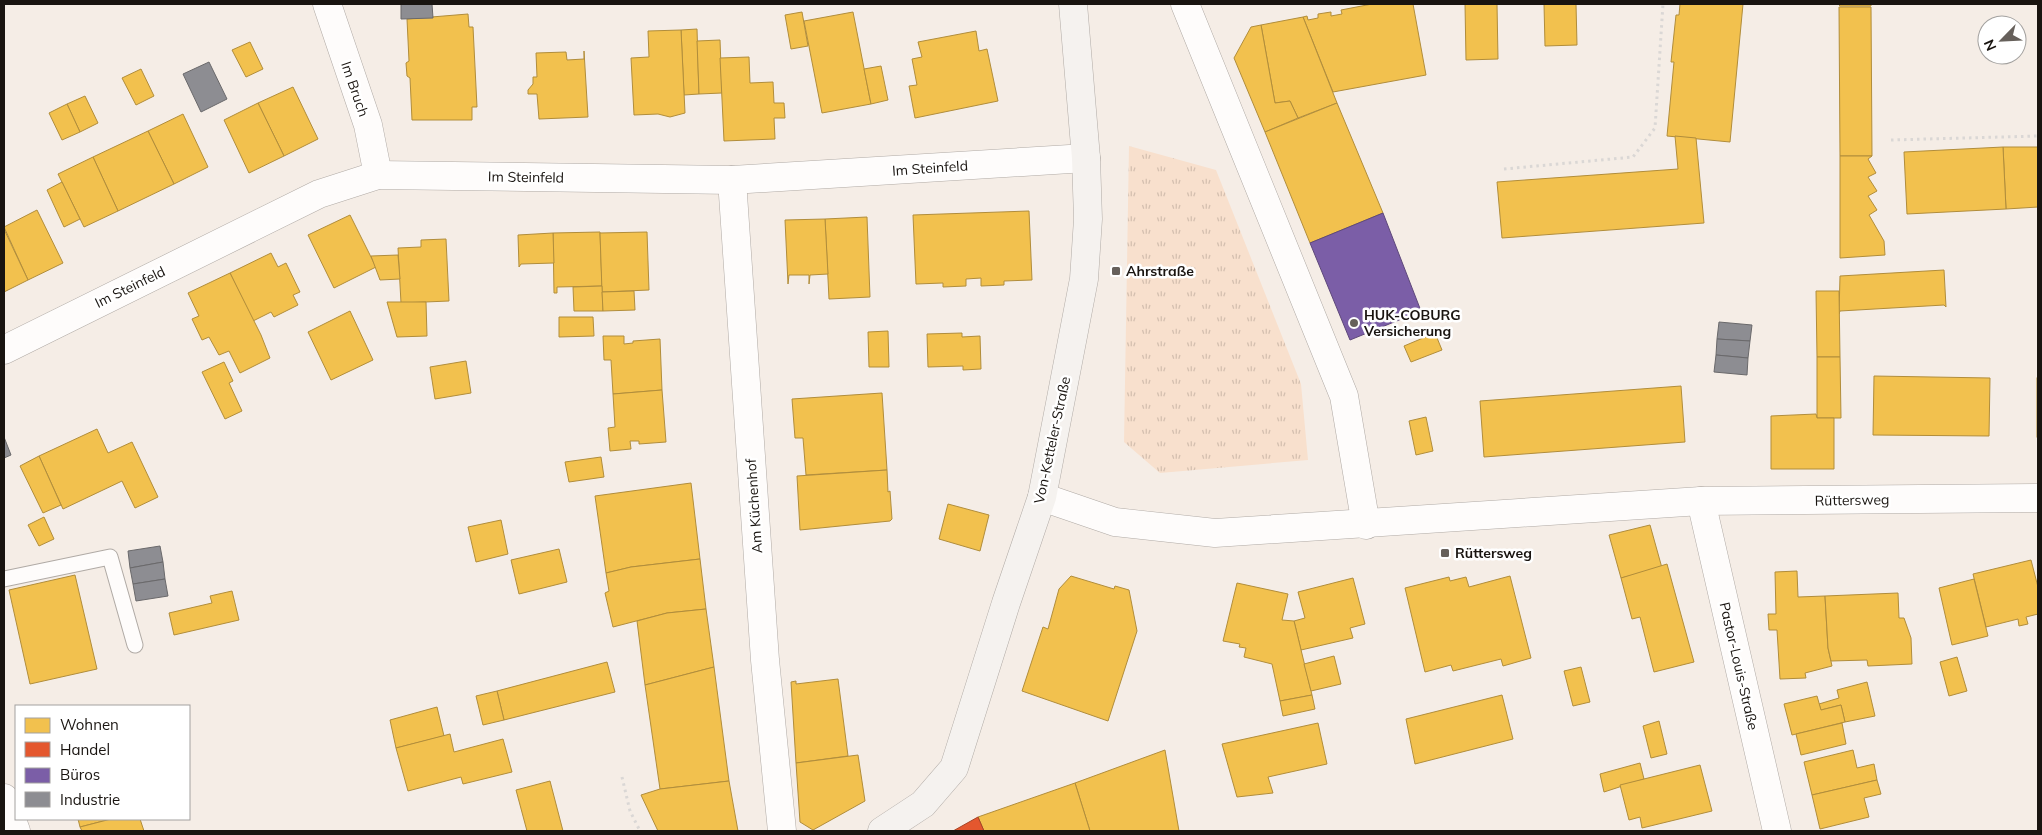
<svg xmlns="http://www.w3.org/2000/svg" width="2042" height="835" viewBox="0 0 2042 835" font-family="Mulish,sans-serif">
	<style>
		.grass { fill: url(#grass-tufts) }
		.homes { fill: #f2c14e; stroke: #b18d3b }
		.shops { fill: #e4572e; stroke: #a74325 }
		.offices { fill: #7b5ea7; stroke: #5e487a }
		.industry { fill: #8d8d92; stroke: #6a696b }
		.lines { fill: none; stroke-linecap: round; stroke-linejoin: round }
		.lane-casing { stroke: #b0aaa5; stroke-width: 17 }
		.street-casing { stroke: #b0aaa5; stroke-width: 29 }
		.secondary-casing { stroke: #b0aaa5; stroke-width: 29 }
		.path { stroke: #dad7d5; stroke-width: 3; stroke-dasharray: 2.5 4; stroke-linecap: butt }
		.lane { stroke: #fefcfb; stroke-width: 15 }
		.street { stroke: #fefcfb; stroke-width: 28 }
		.secondary { stroke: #f5f2ef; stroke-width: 28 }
		.poi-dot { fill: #66605b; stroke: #fff; stroke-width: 2 }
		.labels { text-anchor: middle; stroke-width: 5; stroke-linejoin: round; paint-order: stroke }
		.street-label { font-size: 14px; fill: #191410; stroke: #fff }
		.poi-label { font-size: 14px; font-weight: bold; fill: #191410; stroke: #fff; text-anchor: start }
	</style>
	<defs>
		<pattern id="grass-tufts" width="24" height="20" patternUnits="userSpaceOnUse" patternTransform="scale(1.25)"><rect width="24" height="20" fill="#f8e0cd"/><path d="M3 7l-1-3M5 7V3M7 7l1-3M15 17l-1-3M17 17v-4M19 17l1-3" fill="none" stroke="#d4bfaf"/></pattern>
	</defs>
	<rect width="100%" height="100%" fill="#f5ede6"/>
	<!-- grass -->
	<polygon class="grass" points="1129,146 1216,170 1301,384 1308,460 1160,473 1124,442"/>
	<!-- homes -->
	<g class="homes">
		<polygon points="1372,4 1413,4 1426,75 1333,92 1303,17 1307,16 1308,20 1318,18 1318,14 1331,12 1331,16 1342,14 1341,10"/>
		<polygon points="1465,4 1497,4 1498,59 1466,60"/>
		<polygon points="1544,4 1576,4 1577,45 1545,46"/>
		<polygon points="1680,4 1743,4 1730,142 1667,136 1674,62 1671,62 1676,15 1679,15"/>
		<polygon points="1838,4 1871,4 1871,6 1840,6"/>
		<polygon points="1839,7 1871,7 1872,156 1840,156"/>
		<polygon points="802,12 808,46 791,49 785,15"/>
		<polygon points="853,12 871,104 822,113 804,21"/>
		<polygon points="468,14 469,27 473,27 477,107 472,107 472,120 412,120 410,78 407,76 406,63 409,61 407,19"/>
		<polygon points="1303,17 1337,103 1298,118 1290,101 1275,103 1261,25"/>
		<polygon points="1261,25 1275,103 1290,101 1298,118 1265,132 1234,58 1251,27"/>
		<polygon points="697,29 699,94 684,95 681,30"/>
		<polygon points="681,30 685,113 670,117 658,114 634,115 631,58 649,57 648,31"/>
		<polygon points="976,31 979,51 987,49 998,101 915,118 909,86 917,85 912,59 922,57 918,42"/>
		<polygon points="720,40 722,93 699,94 697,41"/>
		<polygon points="250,42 263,69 246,77 232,50"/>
		<polygon points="584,51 588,117 539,119 537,94 528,94 528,90 533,84 533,77 537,77 536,53 566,52 567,60 584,59"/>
		<polygon points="749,57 750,83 773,82 774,103 784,103 785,118 774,118 775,139 724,141 720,58"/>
		<polygon points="881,66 888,100 871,104 864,69"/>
		<polygon points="141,69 154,96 136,105 122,78"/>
		<polygon points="293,87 318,139 284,156 258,103"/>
		<polygon points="85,96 98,123 80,132 67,104"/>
		<polygon points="258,103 284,156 249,173 224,120"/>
		<polygon points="1337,103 1383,213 1310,243 1265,132"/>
		<polygon points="67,104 80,132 62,140 49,113"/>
		<polygon points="183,114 208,167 174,184 148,131"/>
		<polygon points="148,131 174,184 118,211 93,157"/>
		<polygon points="1675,136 1696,138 1704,223 1502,238 1497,182 1678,169"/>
		<polygon points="2003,147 2038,147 2038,207 2006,209"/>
		<polygon points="2003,147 2006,209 1907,214 1904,152"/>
		<polygon points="1840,156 1872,156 1868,159 1876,173 1868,177 1877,191 1868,196 1877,210 1869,215 1884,241 1885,255 1840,258"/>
		<polygon points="93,157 118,211 84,227 58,174"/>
		<polygon points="62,182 80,219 64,227 47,190"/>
		<polygon points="37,210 63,263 28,280 4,227"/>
		<polygon points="1029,211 1032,280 1004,281 1004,285 981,286 981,278 966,279 966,286 943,287 943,283 916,284 913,215"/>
		<polygon points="350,215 376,267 334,288 308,235"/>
		<polygon points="867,217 870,297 829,299 825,219"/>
		<polygon points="825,219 828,274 810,275 809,284 809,275 789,275 788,284 785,220"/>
		<polygon points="4,229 28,280 4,292"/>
		<polygon points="600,232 602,286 557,287 557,293 554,293 553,233"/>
		<polygon points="647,232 649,290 602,292 600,233"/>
		<polygon points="553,233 554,263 521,264 519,267 518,235"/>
		<polygon points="446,239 449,301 401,303 398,248 421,247 421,240"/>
		<polygon points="271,253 278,267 286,263 300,292 293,295 298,305 274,317 271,312 253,321 230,273"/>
		<polygon points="398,255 400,279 380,280 371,256"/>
		<polygon points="1944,270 1946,307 1944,305 1840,311 1839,314 1840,276"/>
		<polygon points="230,273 261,335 270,358 240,373 229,351 219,355 209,337 202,340 192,319 199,316 188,293"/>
		<polygon points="602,286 603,311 574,311 573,287"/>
		<polygon points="634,291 635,310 603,311 602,292"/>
		<polygon points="1816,291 1839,291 1840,357 1817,357"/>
		<polygon points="387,302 426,302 427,336 397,337"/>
		<polygon points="350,311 373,360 331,380 308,332"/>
		<polygon points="559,317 593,317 594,336 559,337"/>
		<polygon points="888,331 889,367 869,367 868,332"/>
		<polygon points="962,333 962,337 980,336 981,369 963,370 963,366 928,367 927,334"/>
		<polygon points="1435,333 1442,350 1411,362 1404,346"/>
		<polygon points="603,336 624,336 624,344 633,343 633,341 660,339 662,390 613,394 611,360 604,360"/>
		<polygon points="1817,357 1840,357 1841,418 1817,418"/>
		<polygon points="466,361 471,393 435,399 430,367"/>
		<polygon points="224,362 233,381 229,383 242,411 225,419 202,372"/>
		<polygon points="1874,376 1990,378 1989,436 1873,435"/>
		<rect x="2037" y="378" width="1" height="59"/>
		<polygon points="1681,386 1685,442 1484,457 1480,401"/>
		<polygon points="662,390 666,442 639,444 639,441 630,441 631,449 610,451 608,428 615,427 613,394"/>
		<polygon points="882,393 887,470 806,475 803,438 795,438 792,399"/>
		<polygon points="1816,414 1817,418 1834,418 1834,469 1771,469 1771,416"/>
		<polygon points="1426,417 1433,451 1416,455 1409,421"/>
		<polygon points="97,429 108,453 132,442 158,497 135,508 122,481 63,509 39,456"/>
		<polygon points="39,456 61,505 43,513 20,466"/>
		<polygon points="601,457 604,477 569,482 565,462"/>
		<polygon points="887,470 888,492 890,491 892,519 890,521 800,530 797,476"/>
		<polygon points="691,483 700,559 631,567 606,573 595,496"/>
		<polygon points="948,504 989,515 980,551 939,539"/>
		<polygon points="44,517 54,539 39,546 28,525"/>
		<polygon points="501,520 508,554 476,562 468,527"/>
		<polygon points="1650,525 1662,568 1621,578 1609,535"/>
		<polygon points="559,549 567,582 519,594 511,560"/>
		<polygon points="700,559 706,609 667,613 613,627 605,593 609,591 606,573 631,567"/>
		<polygon points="2031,560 2038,587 2038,614 2026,617 2028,624 2019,626 2018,619 1986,627 1973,574"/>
		<polygon points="1667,564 1694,662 1654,672 1640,617 1632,619 1621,578"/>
		<polygon points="1797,571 1798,597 1825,596 1828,648 1832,666 1805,673 1806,678 1780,679 1777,630 1769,630 1768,614 1776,614 1775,572"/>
		<polygon points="75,575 97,669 30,684 9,590"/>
		<polygon points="1071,576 1114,589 1115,586 1129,590 1137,631 1108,721 1022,691 1043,627 1048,629 1059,589"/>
		<polygon points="1510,576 1531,658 1503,666 1501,659 1453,671 1451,665 1425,672 1405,588 1449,577 1450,581 1466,577 1469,587"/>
		<polygon points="1353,578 1365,624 1350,628 1353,638 1301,650 1294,621 1305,618 1298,592"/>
		<polygon points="1974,579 1988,636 1952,645 1939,588"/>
		<polygon points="1237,583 1288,594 1282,620 1294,621 1312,695 1280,701 1272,664 1244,657 1246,648 1239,647 1240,644 1223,641"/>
		<polygon points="232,591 239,620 174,635 169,613 212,603 210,596"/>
		<polygon points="1898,593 1899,618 1904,618 1911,638 1912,664 1868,666 1867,660 1831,661 1828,648 1825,596"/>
		<polygon points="706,609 714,667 645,685 637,621 667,613"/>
		<polygon points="1334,656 1341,684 1311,691 1304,664"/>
		<polygon points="1957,657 1967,691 1949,696 1940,662"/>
		<polygon points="607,662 615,692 504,720 497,691"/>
		<polygon points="714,667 729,781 660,789 645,685"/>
		<polygon points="1581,667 1590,702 1573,706 1564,671"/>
		<polygon points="838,679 848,756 796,763 791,682 796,681 796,684"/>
		<polygon points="1867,682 1875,716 1845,722 1841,705 1821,710 1819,704 1839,698 1837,690"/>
		<polygon points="497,691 504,720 483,725 476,696"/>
		<polygon points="1312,695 1315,709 1283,716 1280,701"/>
		<polygon points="1502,695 1513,739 1415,764 1406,719"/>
		<polygon points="1817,696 1821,710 1841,705 1845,722 1792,735 1784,704"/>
		<polygon points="437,707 444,736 396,748 390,720"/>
		<polygon points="1659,721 1667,754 1651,758 1643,726"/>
		<polygon points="1318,723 1327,764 1268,777 1273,793 1237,797 1222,744"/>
		<polygon points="1842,723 1846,744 1801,755 1796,734"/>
		<polygon points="450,734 454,752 503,739 512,772 463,784 461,777 408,791 396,748"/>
		<polygon points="1165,750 1179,831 1090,831 1075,783"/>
		<polygon points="1853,750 1857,768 1874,764 1877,780 1812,795 1804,762"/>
		<polygon points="858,755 865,801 813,830 800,822 796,763"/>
		<polygon points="1640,763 1644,779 1604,792 1600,774"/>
		<polygon points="1700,765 1712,811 1642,828 1640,817 1629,820 1620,785"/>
		<polygon points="1877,780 1881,794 1864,798 1869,817 1820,829 1812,795"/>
		<polygon points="550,781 563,831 527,831 516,790"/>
		<polygon points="729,781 738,831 658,831 641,795 660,789"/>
		<polygon points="1075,783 1090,831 984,831 978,817"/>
		<polygon points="78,819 111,819 80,827"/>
		<polygon points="111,819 140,819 144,831 82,831 80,827"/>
	</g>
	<!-- shops -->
	<polygon class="shops" points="978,817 984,831 953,831"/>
	<!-- offices -->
	<polygon class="offices" points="1383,213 1421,311 1350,340 1310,243"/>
	<!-- industry -->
	<g class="industry">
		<polygon points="401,4 432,4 433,18 401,19"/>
		<polygon points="209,62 227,99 201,112 183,74"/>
		<polygon points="1719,322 1752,325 1750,341 1717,339"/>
		<polygon points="1717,339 1750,341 1748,358 1716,355"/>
		<polygon points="1716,355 1748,358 1747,375 1714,372"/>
		<polygon points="4,437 11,455 4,458"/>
		<polygon points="160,546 163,562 130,568 128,551"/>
		<polygon points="163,562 165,579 133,584 130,568"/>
		<polygon points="165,579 168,596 136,601 133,584"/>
	</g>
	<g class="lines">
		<!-- lane casing -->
		<g class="lane-casing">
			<polyline id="lane" points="4,579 110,557 135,645"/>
		</g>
		<!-- street casing -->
		<g class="street-casing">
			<g id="street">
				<polyline points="327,4 368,125 378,175"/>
				<polyline points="1185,4 1344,396 1366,525"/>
				<polyline points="732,180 765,660 782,831"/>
				<polyline points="4,350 319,194 378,175 732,180 1086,158"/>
				<polyline points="1042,497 1115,522 1215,533 1701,501 2038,498"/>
				<polyline points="1701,501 1777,831"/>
				<polyline points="4,798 16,831"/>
			</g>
		</g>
		<!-- secondary casing -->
		<g class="secondary-casing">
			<polyline id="secondary" points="882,831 923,804 954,768 1006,603 1042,497 1084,279 1088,219 1086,158 1073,4"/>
		</g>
		<!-- path -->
		<g class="path">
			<polyline points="1891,140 2038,136"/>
			<polyline points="1504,169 1633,157 1655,128 1663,4"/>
			<polyline points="622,777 630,811 640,831"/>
		</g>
		<!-- lane -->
		<use href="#lane" class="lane"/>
		<!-- street -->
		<use href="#street" class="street"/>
		<!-- secondary -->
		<use href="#secondary" class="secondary"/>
	</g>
	<!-- markers -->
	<g class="poi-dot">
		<rect x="1111" y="266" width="10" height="10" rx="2.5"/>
		<circle cx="1354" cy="323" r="5"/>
		<rect x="1440" y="548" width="10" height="10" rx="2.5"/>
	</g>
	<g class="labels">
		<!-- street labels -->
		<g class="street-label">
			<text transform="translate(355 89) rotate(71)" y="5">Im Bruch</text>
			<text transform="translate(930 168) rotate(-4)" y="5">Im Steinfeld</text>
			<text transform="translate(526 177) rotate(1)" y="5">Im Steinfeld</text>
			<text transform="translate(130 287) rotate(-26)" y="5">Im Steinfeld</text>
			<text transform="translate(1052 440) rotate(-78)" y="5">Von-Ketteler-Straße</text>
			<text transform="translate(1852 500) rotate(-1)" y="5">Rüttersweg</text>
			<text transform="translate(754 506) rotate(-94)" y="5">Am Küchenhof</text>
			<text transform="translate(1739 666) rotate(77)" y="5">Pastor-Louis-Straße</text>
		</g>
		<!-- poi labels -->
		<g class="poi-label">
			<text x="1126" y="276">Ahrstraße</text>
			<text x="1364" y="320">HUK-COBURG<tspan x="1364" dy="16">Versicherung</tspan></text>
			<text x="1455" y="558">Rüttersweg</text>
		</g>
	</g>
	<!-- border -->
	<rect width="2042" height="835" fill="none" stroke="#191410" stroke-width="10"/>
	<!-- legend -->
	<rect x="15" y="705" width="175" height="115" fill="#ffffff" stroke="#a3a19f"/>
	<rect x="25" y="718" width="25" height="15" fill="#f2c14e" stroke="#a3a19f"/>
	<text x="60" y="730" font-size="15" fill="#191410">Wohnen</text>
	<rect x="25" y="742" width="25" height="15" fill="#e4572e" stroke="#a3a19f"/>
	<text x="60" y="755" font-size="15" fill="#191410">Handel</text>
	<rect x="25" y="768" width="25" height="15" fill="#7b5ea7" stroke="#a3a19f"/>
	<text x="60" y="780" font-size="15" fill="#191410">Büros</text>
	<rect x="25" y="792" width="25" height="15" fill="#8d8d92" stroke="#a3a19f"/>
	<text x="60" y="805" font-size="15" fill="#191410">Industrie</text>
	<!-- north arrow -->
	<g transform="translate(2002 40) rotate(246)"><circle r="24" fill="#ffffff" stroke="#a3a19f"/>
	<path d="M0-4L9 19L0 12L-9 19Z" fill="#66605b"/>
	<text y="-8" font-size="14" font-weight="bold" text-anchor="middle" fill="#191410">N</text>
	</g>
</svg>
